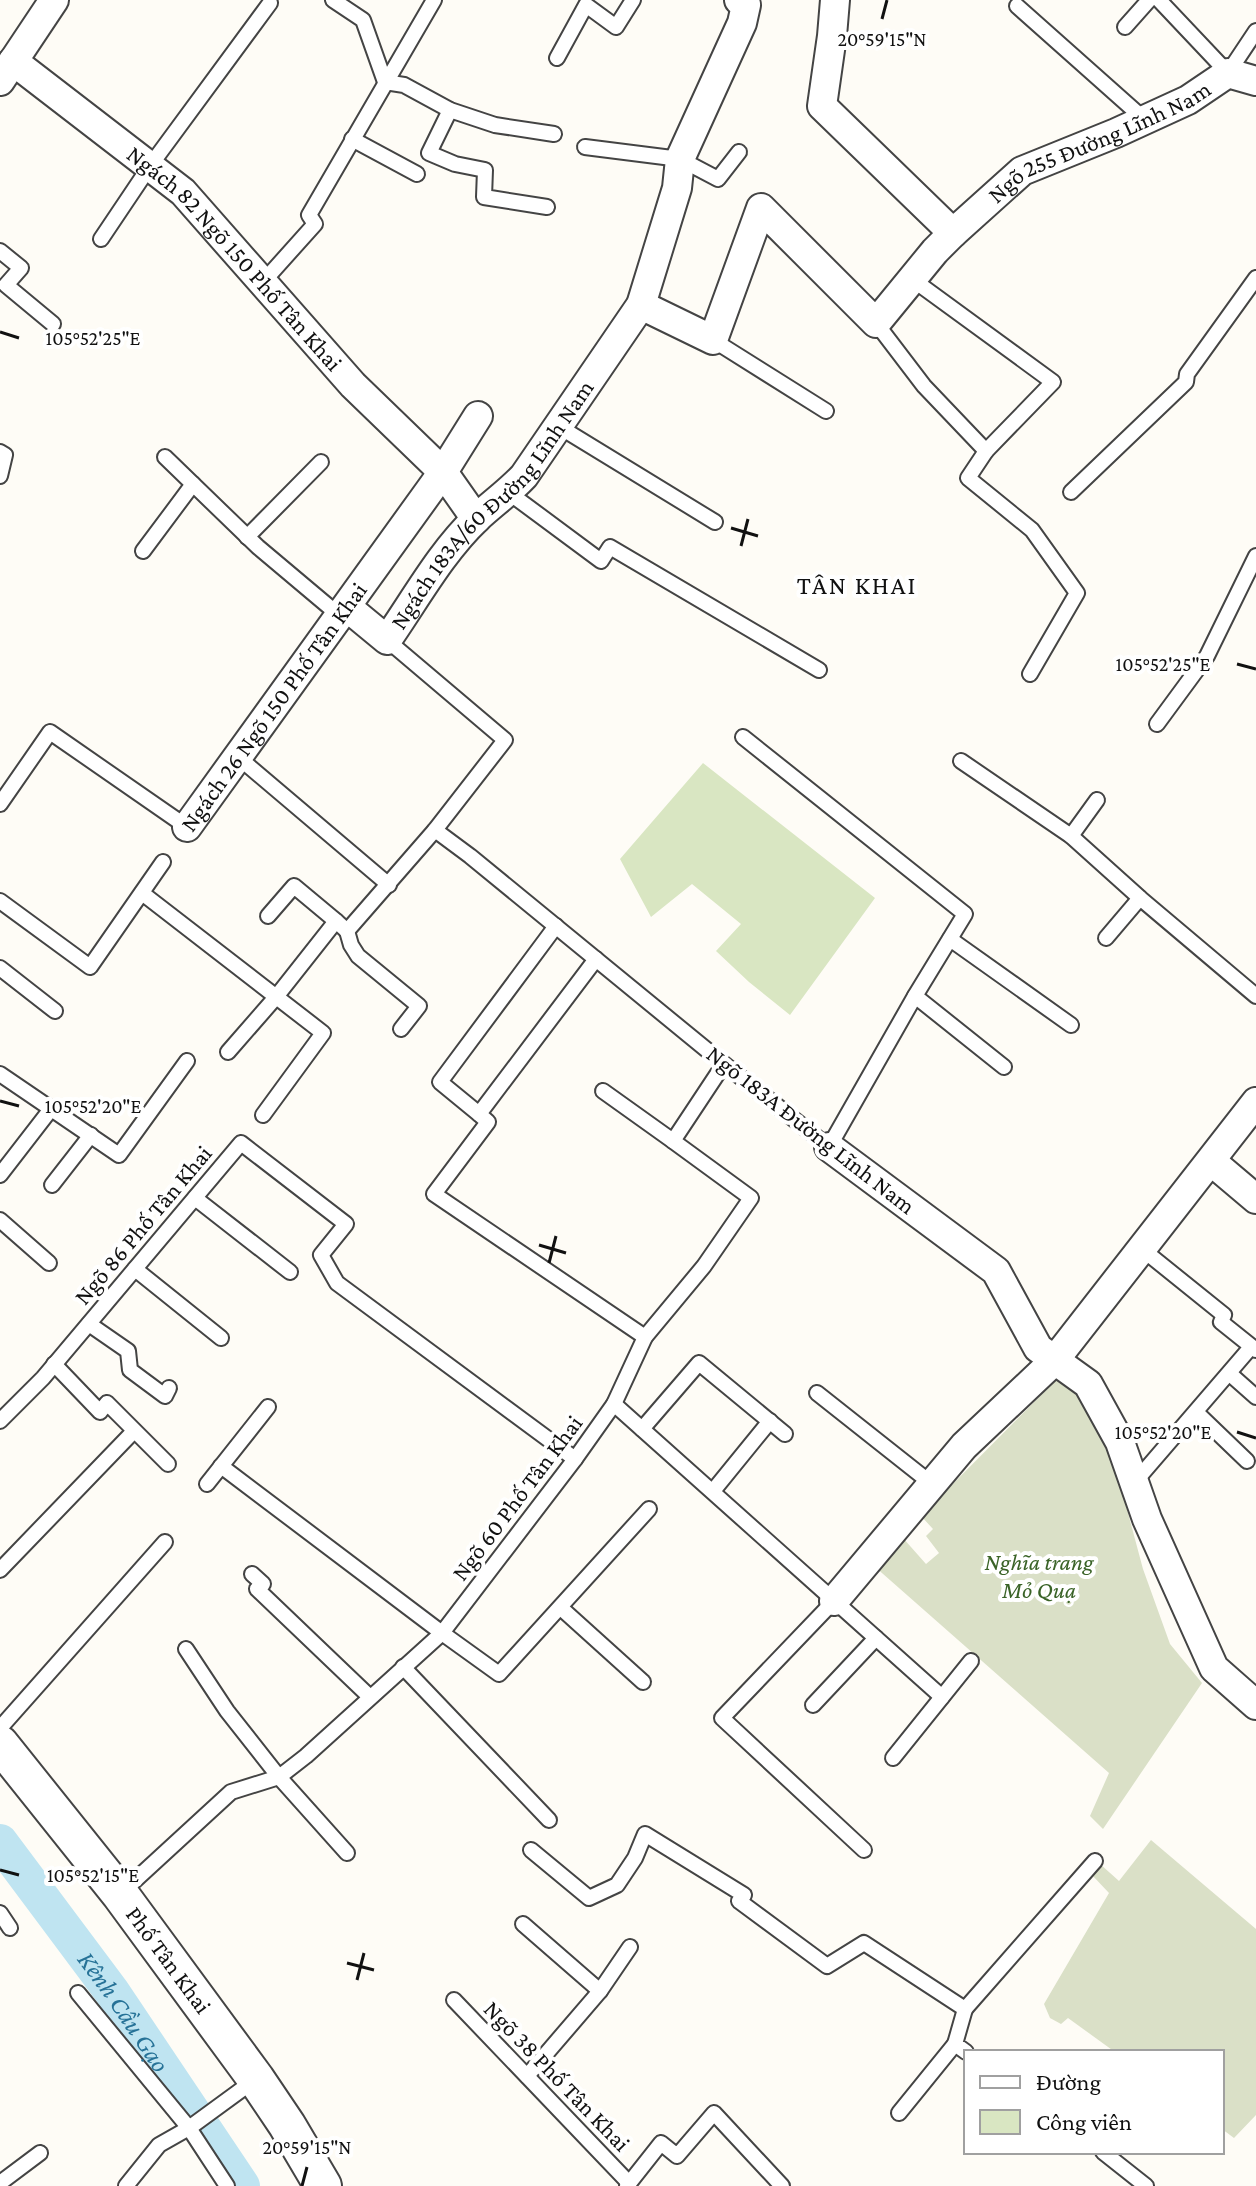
<svg xmlns="http://www.w3.org/2000/svg" width="1256" height="2186" viewBox="0 0 1256 2186" font-family="'Crimson Pro',serif">
	<style>
		.green { fill: #d9e6c2 }
		.cemetery { fill: #dae0c7 }
		.lines { fill: none; stroke-linecap: round; stroke-linejoin: round }
		.canal { stroke: #bfe4f1; stroke-width: 36 }
		.service-casing { stroke: #444; stroke-width: 18 }
		.minor-casing { stroke: #444; stroke-width: 32 }
		.tertiary-casing { stroke: #444; stroke-width: 40 }
		.service { stroke: #fff; stroke-width: 14 }
		.minor { stroke: #fff; stroke-width: 28 }
		.tertiary { stroke: #fff; stroke-width: 36 }
		.ticks { fill: none; stroke: #111; stroke-width: 3 }
		.labels { text-anchor: middle; stroke-width: 8; stroke-linejoin: round; paint-order: stroke }
		.street-label { font-size: 24px; fill: #111; stroke: #fff }
		.park-label { font-size: 24px; font-style: italic; fill: #3a6327; stroke: #fff }
		.neighbourhood-label { font-size: 26px; letter-spacing: 2px; fill: #111; stroke: #fff }
		.water-label { font-size: 26px; font-style: italic; fill: #267297; stroke: #fff }
		.ticks-label { font-size: 20px; text-anchor: middle; fill: #111; stroke: #fff; stroke-width: 8; stroke-linejoin: round; paint-order: stroke }
	</style>
	<rect width="100%" height="100%" fill="#fefcf6"/>
	<!-- green -->
	<polygon class="green" points="703,763 875,898 790,1015 749,982 716,951 741,924 692,884 651,917 620,859"/>
	<!-- cemetery -->
	<g class="cemetery">
		<polygon points="1059,1377 1090,1403 1113,1457 1143,1569 1170,1644 1202,1683 1103,1829 1090,1816 1109,1773 874,1566 903,1538 926,1564 939,1553 926,1536 933,1529 921,1516"/>
		<polygon points="1151,1840 1256,1929 1256,2115 1234,2138 1222,2129 1222,2052 1115,2052 1068,2018 1061,2024 1050,2018 1044,2004 1109,1893 1092,1875 1100,1864 1119,1881"/>
	</g>
	<g class="lines">
		<!-- canal -->
		<path class="canal" id="s1" d="M0,1842l112,150 130,194"/>
		<!-- service casing -->
		<g class="service-casing">
			<g id="service">
				<polyline points="333,0 363,20 385,82"/>
				<polyline points="1159,0 1228,73 1256,31"/>
				<polyline points="1017,6 1144,119"/>
				<polyline points="1125,27 1149,0"/>
				<polyline points="557,58 586,5 616,27 633,0"/>
				<polyline points="385,82 404,85 450,110 495,125 554,134"/>
				<polyline points="450,110 429,153 455,164 485,170 484,197 547,207"/>
				<polyline points="352,139 417,174"/>
				<polyline points="585,147 680,159 718,179 739,152"/>
				<polyline points="101,239 150,166 270,3"/>
				<polyline points="0,251 21,268 6,285 53,324"/>
				<polyline points="912,279 1053,382 986,451"/>
				<polyline points="263,282 315,224 309,215 434,0"/>
				<polyline points="876,323 924,386 986,451 968,478 1032,530 1077,593 1030,674"/>
				<polyline points="713,340 826,411"/>
				<polyline points="558,426 715,522"/>
				<polyline points="0,452 5,455 0,476"/>
				<polyline points="165,457 258,547 340,616"/>
				<polyline points="508,492 601,561 610,547 819,670"/>
				<polyline points="1071,492 1186,382 1187,374 1256,278"/>
				<polyline points="247,537 321,462"/>
				<polyline points="143,551 193,484"/>
				<polyline points="1157,724 1207,656 1256,556"/>
				<polyline points="238,757 389,885"/>
				<polyline points="961,761 1071,836 1140,898 1256,996"/>
				<polyline points="0,804 50,732 187,827"/>
				<polyline points="435,830 470,856 724,1064 829,1147 915,996 965,914 743,737"/>
				<polyline points="1071,836 1097,800"/>
				<polyline points="142,893 323,1033 263,1115"/>
				<polyline points="0,901 90,967 163,862"/>
				<polyline points="268,916 294,886 336,921"/>
				<polyline points="347,931 435,830 505,740 387,640"/>
				<polyline points="347,931 351,945 358,956 419,1006 401,1029"/>
				<polyline points="1106,938 1140,898"/>
				<polyline points="950,939 1071,1025"/>
				<polyline points="596,959 479,1114 488,1122 434,1194 645,1337"/>
				<polyline points="0,968 55,1011"/>
				<polyline points="915,996 1004,1067"/>
				<polyline points="228,1052 276,997 336,921 347,931"/>
				<polyline points="0,1074 119,1155 187,1061"/>
				<polyline points="603,1091 673,1141"/>
				<polyline points="479,1114 440,1082 556,926"/>
				<polyline points="0,1175 51,1109"/>
				<polyline points="52,1185 91,1135"/>
				<polyline points="195,1198 290,1272"/>
				<polyline points="0,1220 49,1263"/>
				<polyline points="1142,1249 1224,1315 1221,1322 1256,1350"/>
				<polyline points="135,1269 221,1338"/>
				<polyline points="89,1324 128,1351 130,1370 165,1396 169,1388"/>
				<polyline points="54,1364 100,1412 107,1403 168,1464"/>
				<polyline points="1230,1374 1256,1397"/>
				<polyline points="817,1393 932,1484"/>
				<polyline points="614,1404 942,1697"/>
				<polyline points="1196,1412 1247,1461"/>
				<polyline points="0,1421 43,1378 241,1143 346,1224 321,1255 337,1283 575,1459"/>
				<polyline points="642,1429 699,1363 785,1434"/>
				<polyline points="221,1466 442,1633 499,1674 649,1509"/>
				<polyline points="1134,1483 1251,1347"/>
				<polyline points="207,1484 268,1407"/>
				<polyline points="713,1491 770,1421"/>
				<polyline points="0,1570 134,1431"/>
				<polyline points="252,1574 263,1584 257,1589 370,1697"/>
				<polyline points="834,1601 722,1718 864,1850"/>
				<polyline points="561,1608 643,1682"/>
				<polyline points="186,1649 227,1711 279,1777 347,1853"/>
				<polyline points="403,1667 549,1820"/>
				<polyline points="813,1705 876,1638"/>
				<polyline points="0,1728 165,1542"/>
				<polyline points="893,1758 971,1661"/>
				<polyline points="531,1850 589,1898 617,1885 635,1858 645,1834 744,1895 739,1901 827,1966 864,1943 965,2009 955,2044 966,2052"/>
				<polyline points="120,1894 231,1792 279,1777 306,1756 442,1633 575,1459 614,1404 645,1337 704,1266 751,1198 673,1141 724,1064"/>
				<polyline points="0,1913 10,1928"/>
				<polyline points="523,1924 600,1991"/>
				<polyline points="78,1993 189,2128 227,2186"/>
				<polyline points="454,2000 629,2183"/>
				<polyline points="965,2009 1095,1861"/>
				<polyline points="527,2076 600,1991 630,1947"/>
				<polyline points="899,2113 955,2044"/>
				<polyline points="1103,2152 1146,2186"/>
				<polyline points="0,2183 40,2153"/>
				<polyline points="126,2186 159,2145 189,2128 256,2079"/>
				<polyline points="627,2186 661,2143 677,2156 714,2113 782,2186"/>
			</g>
		</g>
		<!-- minor casing -->
		<g class="minor-casing">
			<g id="minor">
				<path id="s2" d="M835,0l-3,36 -10,70 131,127 69,-62 94,-38 72,-33 40,-27 28,8"/>
				<path id="s3" d="M13,61l170,131 170,193 90,87 33,47"/>
				<polyline points="0,81 54,0"/>
				<polyline points="641,305 713,340 761,208 876,323 935,251 953,233"/>
				<path id="s4" d="M347,607l40,33c28,-40 54,-88 90,-122 15,-14 32,-26 47,-42l117,-171 36,-117 3,-29 62,-136 4,-18 -7,-5"/>
				<path id="s5" d="M187,827l256,-355 35,-56"/>
				<polyline points="829,1147 996,1271 1038,1348 1088,1384 1120,1442 1147,1519 1214,1668 1256,1705"/>
				<polyline points="1211,1161 1256,1199"/>
				<polyline points="834,1601 964,1446 1054,1361 1256,1102"/>
			</g>
		</g>
		<!-- tertiary casing -->
		<g class="tertiary-casing">
			<g id="tertiary">
				<path id="s6" d="M0,1744l120,150 136,185 31,46 36,61"/>
			</g>
		</g>
		<!-- service -->
		<use href="#service" class="service"/>
		<!-- minor -->
		<use href="#minor" class="minor"/>
		<!-- tertiary -->
		<use href="#tertiary" class="tertiary"/>
	</g>
	<!-- ticks -->
	<path class="ticks" d="M882,19l5,-19M0,332l19,6M731,528l27,8M741,546l7,-27M1237,664l19,5M0,1101l19,5M539,1245l27,8M549,1263l7,-27M1237,1432l19,6M0,1870l19,5M347,1963l27,7M357,1980l7,-27M302,2186l5,-19"/>
	<g class="labels">
		<!-- street labels -->
		<g class="street-label">
			<text dy="8" stroke="none"><textPath href="#s2" startOffset="464">Ngõ 255 Đường Lĩnh Nam</textPath></text>
			<text dy="8" stroke="none"><textPath href="#s3" startOffset="298">Ngách 82 Ngõ 150 Phố Tân Khai</textPath></text>
			<text dy="8" stroke="none"><textPath href="#s4" startOffset="224">Ngách 183A/60 Đường Lĩnh Nam</textPath></text>
			<text dy="8" stroke="none"><textPath href="#s5" startOffset="148">Ngách 26 Ngõ 150 Phố Tân Khai</textPath></text>
			<text transform="translate(811 1130) rotate(38)" y="8">Ngõ 183A Đường Lĩnh Nam</text>
			<text transform="translate(143 1225) rotate(-50)" y="8">Ngõ 86 Phố Tân Khai</text>
			<text transform="translate(517 1498) rotate(-53)" y="8">Ngõ 60 Phố Tân Khai</text>
			<text dy="8" stroke="none"><textPath href="#s6" startOffset="274">Phố Tân Khai</textPath></text>
			<text transform="translate(557 2076) rotate(46)" y="8">Ngõ 38 Phố Tân Khai</text>
		</g>
		<!-- park labels -->
		<g class="park-label">
			<text x="1039" y="1570">Nghĩa trang<tspan x="1039" dy="28">Mỏ Quạ</tspan></text>
		</g>
		<!-- neighbourhood labels -->
		<g class="neighbourhood-label">
			<text x="857" y="594">TÂN KHAI</text>
		</g>
		<!-- water labels -->
		<g class="water-label">
			<text dy="9" stroke="none"><textPath href="#s1" startOffset="210">Kênh Cầu Gạo</textPath></text>
		</g>
	</g>
	<g class="ticks-label">
		<text x="882" y="46">20°59'15"N</text>
		<text x="93" y="345">105°52'25"E</text>
		<text x="1163" y="671">105°52'25"E</text>
		<text x="93" y="1113">105°52'20"E</text>
		<text x="1163" y="1439">105°52'20"E</text>
		<text x="93" y="1882">105°52'15"E</text>
		<text x="307" y="2154">20°59'15"N</text>
	</g>
	<!-- legend -->
	<rect x="964" y="2050" width="260" height="104" fill="#ffffff" stroke="#a0a0a0" stroke-width="2"/>
	<rect x="980" y="2076" width="40" height="12" fill="#ffffff" stroke="#a0a0a0" stroke-width="2"/>
	<text x="1036" y="2090" font-size="24" fill="#111111">Đường</text>
	<rect x="980" y="2110" width="40" height="24" fill="#d9e6c2" stroke="#a0a0a0" stroke-width="2"/>
	<text x="1036" y="2130" font-size="24" fill="#111111">Công viên</text>
</svg>
